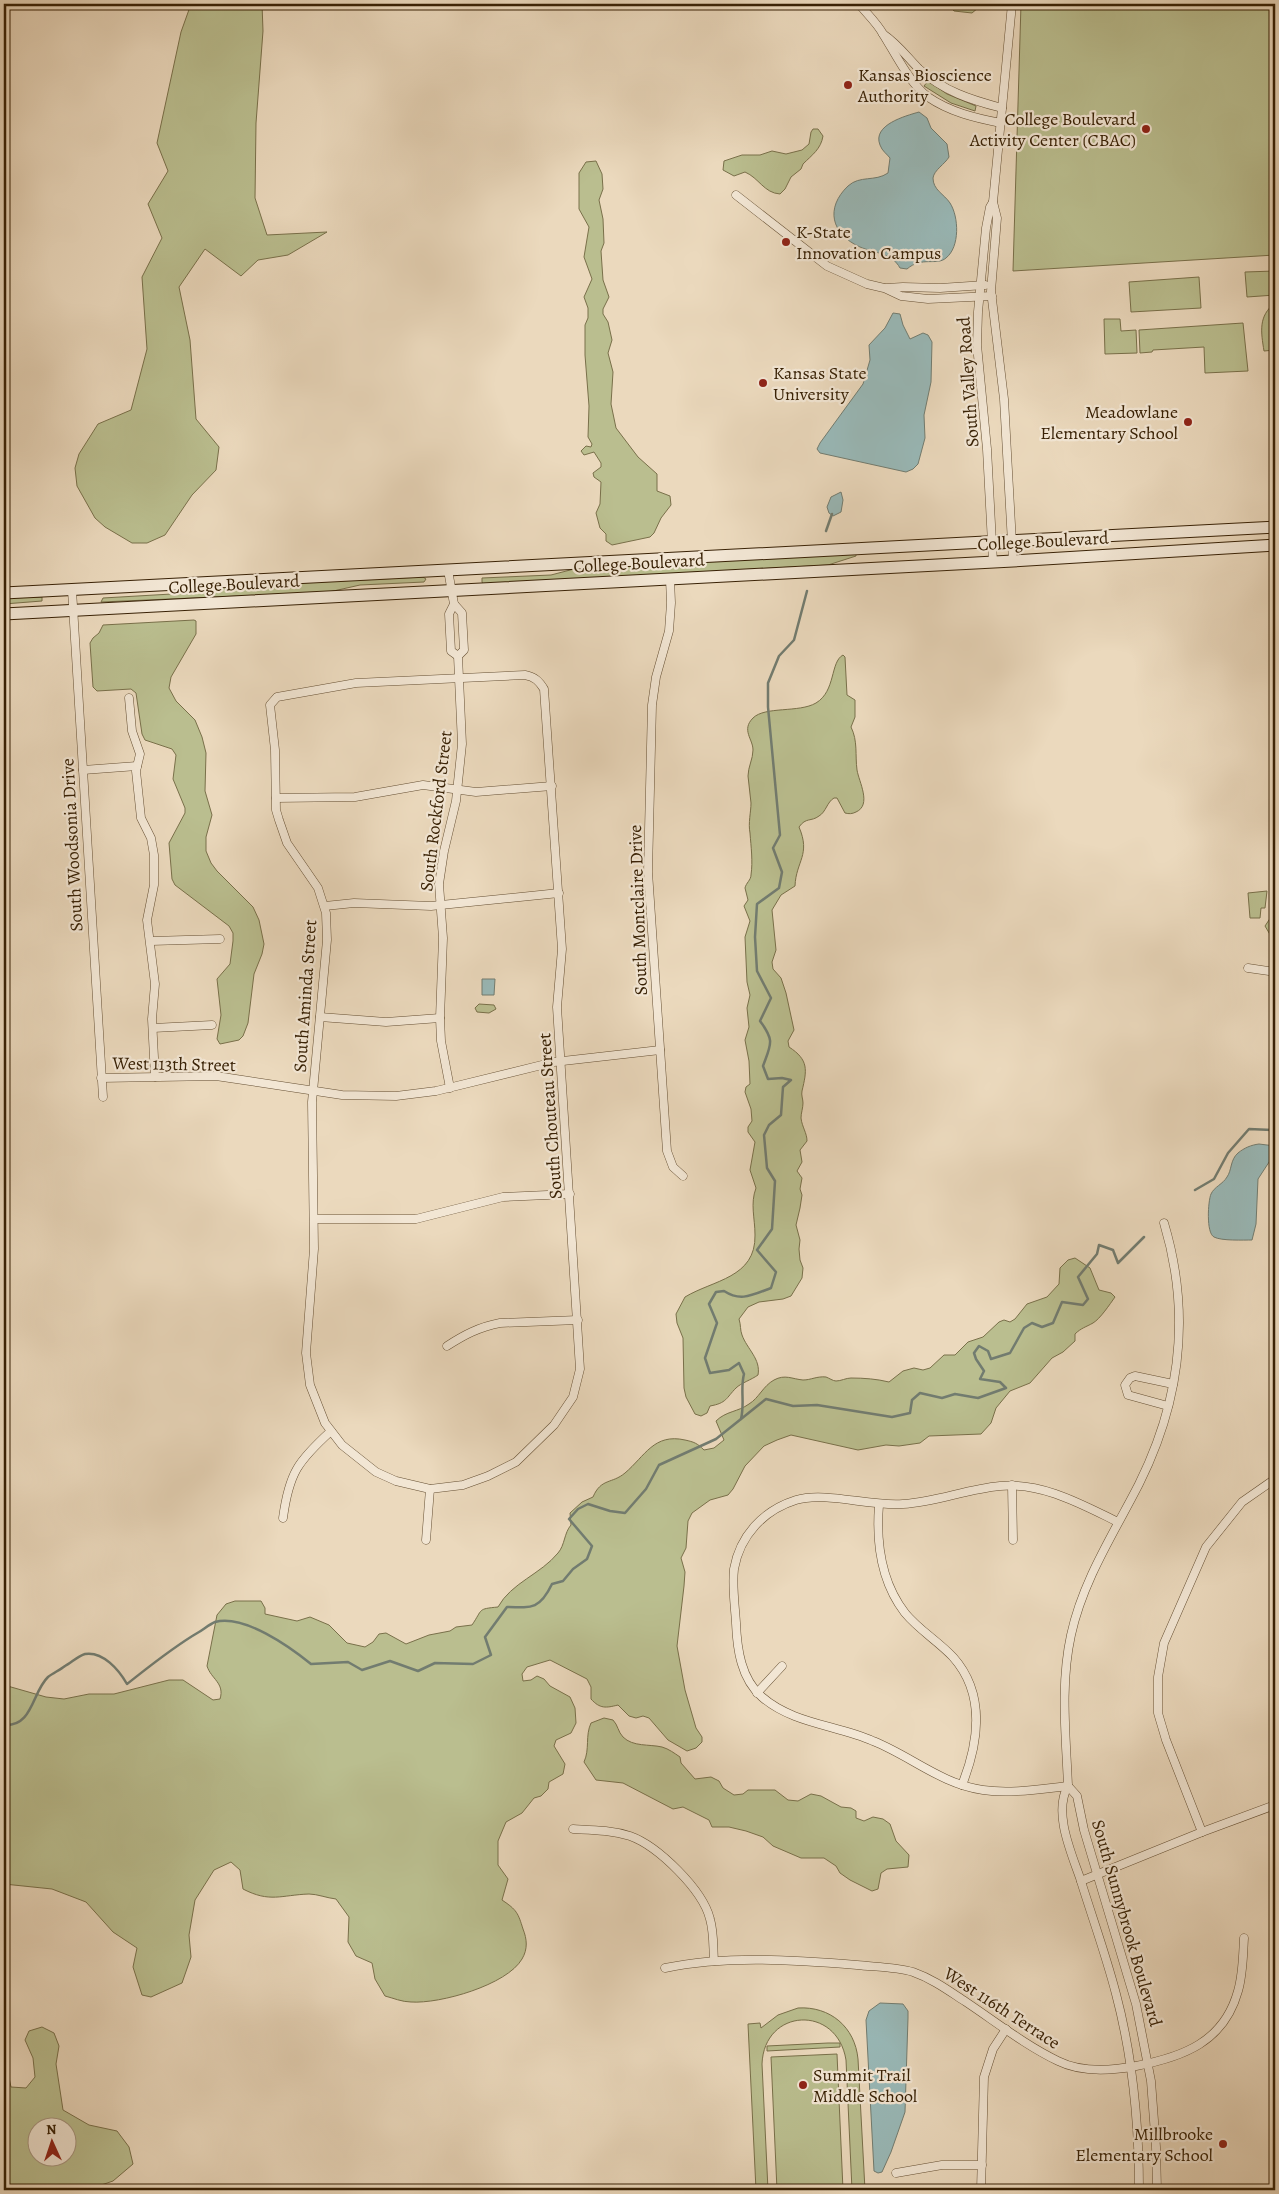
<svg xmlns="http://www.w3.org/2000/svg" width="1279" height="2194" viewBox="0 0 1279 2194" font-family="Alegreya,serif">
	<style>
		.green { fill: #babe8f; stroke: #79704a; fill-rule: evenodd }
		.water { fill: #99b9b8; stroke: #727c70 }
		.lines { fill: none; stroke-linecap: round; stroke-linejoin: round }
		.stream { stroke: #727c70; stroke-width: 2.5 }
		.minor-casing { stroke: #654f33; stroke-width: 9 }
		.secondary-casing { stroke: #382105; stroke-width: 13 }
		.minor { stroke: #f2e6d4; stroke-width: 8 }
		.secondary { stroke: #f2e6d4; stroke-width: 11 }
		.poi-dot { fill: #8f2418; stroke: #f2e6d4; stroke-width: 2 }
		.labels { text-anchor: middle; stroke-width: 4.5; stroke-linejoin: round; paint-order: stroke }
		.poi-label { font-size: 18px; fill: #382105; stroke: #f2e6d4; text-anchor: start }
		.street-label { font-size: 18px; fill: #382105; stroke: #f2e6d4 }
	</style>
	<rect width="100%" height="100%" fill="#ebd9bd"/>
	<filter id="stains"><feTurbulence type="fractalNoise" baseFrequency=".004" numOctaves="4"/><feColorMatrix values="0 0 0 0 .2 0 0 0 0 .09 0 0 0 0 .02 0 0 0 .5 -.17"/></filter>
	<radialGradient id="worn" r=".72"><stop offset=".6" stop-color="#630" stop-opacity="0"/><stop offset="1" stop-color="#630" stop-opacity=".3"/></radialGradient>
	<!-- green -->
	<g class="green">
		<polygon points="191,4 262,4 263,31 256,123 255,198 267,235 327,232 288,255 258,260 241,276 205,249 179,287 190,340 196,419 219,447 216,470 192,495 165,535 147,543 132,543 105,527 95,518 77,486 75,468 79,454 98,424 131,410 147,349 142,277 162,238 148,204 168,171 157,143 181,32"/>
		<polygon points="948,4 979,4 978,8 972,13 954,11"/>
		<polygon points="1021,4 1275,4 1275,255 1013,271"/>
		<polygon points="928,81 947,94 976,106 975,111 951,103 924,86"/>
		<path d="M813,129h5l5,7c-2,13 -11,19 -20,28l-2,5 -10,8 -6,12 -5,5c-16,-1 -21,-16 -35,-22l-11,4 -11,-6 1,-9 18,-6h18l12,-4 14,3 16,-4 7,-6 2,-12z"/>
		<polygon points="596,161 602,174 603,189 599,200 603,219 604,243 601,251 603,280 609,297 603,309 603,314 608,322 612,340 608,353 613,372 611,404 616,428 638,457 657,474 657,491 670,496 671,505 661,518 654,533 650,537 612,545 606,541 606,534 600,528 596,513 600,504 601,482 594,477 593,473 601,467 601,463 594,452 584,455 581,451 586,446 591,447 592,444 588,437 589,406 585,355 585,325 588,318 588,308 584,297 592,279 584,257 589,227 579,209 579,173 586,162"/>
		<polygon points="1275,271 1275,295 1247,297 1245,272"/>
		<polygon points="1199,277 1201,308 1131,312 1129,282"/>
		<path d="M1275,303v47l-11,1c-3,-19 -6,-35 11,-48z"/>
		<polygon points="1104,319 1120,319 1121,331 1136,330 1137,353 1105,354"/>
		<polygon points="1243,323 1248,371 1205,373 1204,347 1153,350 1152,352 1140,353 1139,330"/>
		<polygon points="856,553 856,556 828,565 483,584 482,582 482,578 551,575 574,569"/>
		<polygon points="423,577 426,579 424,582 360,585 329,592 101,602 103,598 189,593 216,587"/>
		<polygon points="42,597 42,601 4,604 4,598"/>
		<polygon points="194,620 196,621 196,634 171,677 169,688 176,701 195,720 202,737 206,753 205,791 212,815 206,837 206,851 211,863 217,871 253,907 259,920 264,944 262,954 254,974 248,1023 243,1036 239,1040 220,1044 217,1039 221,1015 217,979 230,964 233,941 233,933 229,926 175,885 172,879 169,843 185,813 185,808 173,779 176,755 172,749 145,740 142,734 136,693 131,689 97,691 93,687 90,643 93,638 99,633 103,625"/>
		<path d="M843,655l2,2 2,38 8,5v17l-4,10c7,14 4,28 6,43 2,12 15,35 -1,42 -4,2 -7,2 -11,1l-8,-15h-3c-7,4 -8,14 -15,18 -8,6 -13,1 -20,11 12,28 -3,34 -4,59l-14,9 -9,15 4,40 -4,12 1,7 8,9 5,15 8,37 -6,11 1,6c20,13 18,23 13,44 -1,4 1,8 1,12 0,5 -2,10 -2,15 1,9 6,15 6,23l-7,9 2,12 -5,9 5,7 -2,11 2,6 -2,13 -4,17 4,15 -1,9 1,11 3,8 -1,10 -11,18 -8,3 -24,3 -11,5 -9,12c2,6 1,11 3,16 5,14 19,24 16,40 -7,5 -17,8 -22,13 -10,10 -9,15 -26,18l-3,7 -6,3 -6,-2 -9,-17 -2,-9 -1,-50 -6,-15 -1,-9 9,-17c28,-17 71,-19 70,-62 0,-17 -5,-31 1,-47l-6,-18 5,-28 -7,-10v-5l4,-6 -1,-12 -6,-17 1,-5 4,-3 -1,-23 -4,-21 4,-13 -2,-19 3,-13 -3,-13 -2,-45 5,-16 -6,-15 4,-6 -3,-12c1,-5 6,-8 6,-13 2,-14 0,-28 -1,-42 -2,-10 1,-21 1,-30 -1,-9 -2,-18 -3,-27 0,-9 5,-17 5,-26 0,-11 -12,-20 0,-32 12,-12 46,-5 63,-15 20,-12 14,-41 27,-48z"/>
		<polygon points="1267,891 1265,908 1261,908 1260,918 1250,918 1248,893"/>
		<polygon points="1275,911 1275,943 1265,926"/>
		<polygon points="479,1004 494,1005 496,1009 489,1013 477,1012 475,1008"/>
		<path d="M1075,1258l15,10 9,22 12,3 4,4c-5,7 -15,22 -22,26 -7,4 -12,5 -18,11v7l-12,11 -11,6 -22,25 -20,8 -14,17 -5,15 -10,11 -52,2 -9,7 -21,3 -13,-1 -28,5 -67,-15 -14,5 -13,6 -19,20 -12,23 -5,6 -18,5 -18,13 -4,8 -2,27 -5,10 4,14 -1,14 -7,60 8,44 11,38 6,9v5l-6,6 -9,3 -19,-11 -19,-22 -6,-2 -7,2 -7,-2 -11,-11c-12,3 -18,4 -27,-6v-12l-4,-8 -37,-19 -23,7 -5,7 1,7 8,-1 6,-4 7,3 6,7 20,11 5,11 1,15 -5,10 -15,7 -2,6 11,18 -2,10 -14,8 -1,7 -7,7 -7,2 -12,15 -16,9 -8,19v24l10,14 -6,21c15,10 16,13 21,29 4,10 5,20 -1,30 -15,26 -82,45 -111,43 -9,0 -18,-4 -26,-6l-10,-17 -3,-16 -16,-7 -8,-14 1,-25 -13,-18c-9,-1 -19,-5 -27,-5 -28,1 -39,9 -66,-5l-3,-19 -9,-8 -17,8 -19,30 -6,35 2,22 -9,26 -31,14 -9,-2 -9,-28 4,-19 -24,-16 -27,-30 -34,-13 -48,-5v-199l42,12 18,2 25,-5h25l55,-14h14l30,20 7,-1c5,-16 -9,-20 -13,-33l10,-51 9,-11 9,-3h26l4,7v6l32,7 13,-4 19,8 18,18 18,4 8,-5 6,-8 7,-1 20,11 23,-9 21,-4 6,-4 16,-2c11,-16 5,-16 26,-18 13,-24 43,-33 60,-54 7,-8 6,-20 13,-28l-1,-12 12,-11 11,-5c8,-19 19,-13 32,-24 20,-17 29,-40 60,-33 9,2 12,3 19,10l10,-2 10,-8 -8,-19c10,-10 22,-9 33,-17 10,-6 14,-18 25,-24 11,-6 18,-1 29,0 8,0 14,-4 23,-3 3,1 7,4 10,4 5,0 10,-3 15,-3 13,0 26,1 38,4l14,-11 11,-3 9,2 7,-2 14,-13h11l13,-13 15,-5 16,-15 5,-2 6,2 5,-3 12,-15 20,-7 12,-13 1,-16 8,-8z"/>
		<path d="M604,1718l9,2c5,5 5,12 10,17 10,10 26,7 39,10 7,2 12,6 18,10l1,6 14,16 16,-2 8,4 4,7 11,7 9,-1 5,-4h27l13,10 10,1 13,-7 10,2 20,11 10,1 5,3v7l8,3 9,-4 10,2 7,5 6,17 13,14 -1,12 -21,2 -6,4 -3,16 -6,2 -22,-11 -10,-7 -4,-7 -12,-8h-23l-28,-12 -10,-9 -17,-6 -17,-4h-17l-3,-7 -26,-13 -10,2 -50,-26 -27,-3 -12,-18c6,-13 1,-26 7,-39z"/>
		<path d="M798,2008c32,-2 57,19 60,51l7,131h-13l-6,-130c-9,-56 -82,-52 -84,4l6,126h-12l-8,-166 12,-1 1,5 17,-13z"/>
		<path d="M42,2027l12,6 5,13 -3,18 7,46 26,15 28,6 12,16 4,17 -20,17 -26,9h-83v-122l4,5 3,14 15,1 9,-11 -2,-19 -8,-18 4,-9zM38,2126h30v30h-30z"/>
		<polygon points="828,2043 840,2043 840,2047 767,2051 767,2046"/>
		<polygon points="837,2054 843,2190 777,2190 771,2057"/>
	</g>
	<!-- water -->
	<g class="water">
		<path d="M919,112l8,6 4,10 16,16 2,13c-4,7 -15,13 -16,21 0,12 11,16 17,25 9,14 10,44 -4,55 -9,8 -24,-2 -39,11l-7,-1c-8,-15 -26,-15 -40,-21 -29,-13 -35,-39 -12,-61 12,-11 27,-4 40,-13l2,-15c-3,-4 -8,-7 -10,-13 -8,-20 25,-29 39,-33z"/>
		<polygon points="893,313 900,314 903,325 910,339 923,333 928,335 932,342 931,382 924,415 925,438 918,464 913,469 906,472 820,453 817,449 820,443 863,384 870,360 869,345 885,328"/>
		<polygon points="841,492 843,500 841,512 833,516 829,513 827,507 831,497"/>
		<polygon points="482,979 495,979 494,995 482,995"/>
		<path d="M1259,1144l16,2v7l-17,26 -2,45 -4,16c-8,0 -31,1 -38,-3 -8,-4 -6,-36 -3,-43 3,-7 12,-10 16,-17 5,-7 3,-17 11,-24 6,-5 13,-8 21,-9z"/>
		<polygon points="880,2003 903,2004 908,2011 908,2018 905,2112 891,2152 882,2172 878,2173 874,2171 866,2020 869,2011"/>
	</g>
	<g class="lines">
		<!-- stream -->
		<g class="stream">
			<polyline points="826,531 832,514"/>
			<polyline points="1195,1190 1214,1179 1228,1153 1249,1129 1275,1130"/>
			<path d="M741,1419c4,-16 -1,-30 3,-45l-5,-11 -10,7 -19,3 -5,-15 12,-35 -8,-19 7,-12 8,-1c17,11 28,4 47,-3l5,-16 -19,-22 15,-21 3,-48 -8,-13 -3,-33 5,-10 12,-10 2,-28 8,-7 -9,-2 -14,1 -5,-13c8,-22 12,-25 -3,-45l11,-23 -14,-27 -2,-34 2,-33 22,-16 3,-16 -9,-24 7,-13 -12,-128v-24l11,-27 15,-16 13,-49"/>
			<path d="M4,1725c29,2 28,-33 44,-48 5,-4 12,-7 17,-11 6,-3 13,-10 20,-12 18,-3 34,16 42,30 23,-18 46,-37 72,-52 5,-3 11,-8 16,-10 29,-8 75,25 96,42l37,-2 14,8 28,-9 28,10 17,-8 38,1 18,-9 -6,-18 22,-30c25,1 33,2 45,-23l11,-3 10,-12 14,-10 5,-13 -23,-27 9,-10 10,-5 22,7 15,2 21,-24 13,-24 57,-26 50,-40 27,7 24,-1 75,12 18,-4 2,-13 8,-7 22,5 13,-4 23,4 28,-10 -6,-6 -20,-3 4,-8 -8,-12 -2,-6 5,-7 9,5 3,8 19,-6 14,-25 8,-5 10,4 11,-4 9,-21 21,3 5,-6 -10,-22 19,-23 2,-9 14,5 5,13 26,-26"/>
		</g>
		<!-- minor casing -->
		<g class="minor-casing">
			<g id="minor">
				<path d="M859,4c8,10 18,19 24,30 12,19 27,50 45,63 22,15 47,21 73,26"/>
				<polyline points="1012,4 993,202 997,218 991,291 1004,399 1013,561"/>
				<path d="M883,34c15,10 24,23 36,35 24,22 52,31 83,39"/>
				<polyline points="736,195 827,266 867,284 884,288 901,296 928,299 992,296"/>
				<polyline points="886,288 903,287 940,288 985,285"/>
				<polyline points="993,562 987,449 977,345 978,312 986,228 990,207 993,202"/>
				<polyline points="448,570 454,604 462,613 464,650 458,656 462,744 456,801 444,851 439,884 443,938 440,1018 441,1041 450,1088"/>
				<polyline points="670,579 671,603 669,631 656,677 652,705 648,872 667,1151 673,1167 683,1176"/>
				<polyline points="72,590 103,1097"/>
				<polyline points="454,604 449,614 451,651 458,656"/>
				<path d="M525,675c10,2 14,6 19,14l18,260 -5,58 23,362 -7,28 -19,28 -38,37 -28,14 -25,9 -33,4 -34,-8 -20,-9 -34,-27 -17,-22 -15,-38 -4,-32 8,-104 -2,-147 15,-162 -1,-27 -8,-25 -31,-45 -8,-23 -3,-10 -1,-60 -5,-45 7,-8 79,-14z"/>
				<polyline points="129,698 132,731 140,754 136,771 141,818 151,838 154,855 154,885 147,920 155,984 152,1019 155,1077"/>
				<polyline points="83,770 137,766"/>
				<polyline points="276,798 355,797 423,785 476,792 552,786"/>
				<polyline points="325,906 354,903 431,906 559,893"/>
				<polyline points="151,941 220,939"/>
				<polyline points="1248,968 1275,972"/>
				<polyline points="320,1017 386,1022 440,1018"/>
				<polyline points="153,1028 212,1025"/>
				<polyline points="101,1078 216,1076 342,1095 396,1096 436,1091 554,1062 660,1050"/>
				<polyline points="314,1219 416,1219 503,1197 570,1194"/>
				<path d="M447,1346c17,-11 32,-19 53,-23l78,-3"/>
				<polyline points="1168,1406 1128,1395 1125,1385 1130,1378 1135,1376 1173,1384"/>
				<polyline points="1012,1485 1013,1540"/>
				<path d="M879,1505c-3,38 2,77 26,108 14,17 33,28 48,44 33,37 26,85 9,128"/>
				<path d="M283,1518c6,-45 15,-57 48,-87"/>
				<polyline points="426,1540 430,1489"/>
				<polyline points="757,1693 782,1666"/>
				<path d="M1068,1786c-28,3 -57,8 -85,4 -42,-6 -72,-34 -110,-49 -36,-16 -80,-17 -111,-44 -21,-18 -25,-48 -26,-74 -1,-17 -4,-36 -2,-54 6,-34 30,-59 62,-69 29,-9 75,7 107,4 33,-2 64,-15 97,-18 42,-4 81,18 118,36"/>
				<polyline points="1068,1786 1077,1796 1084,1830 1136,2004 1151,2081 1156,2147 1157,2190"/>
				<path d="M573,1829c19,1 38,1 57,7 28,10 73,54 80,83 4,14 3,28 4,42"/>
				<polyline points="1202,1832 1166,1740 1158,1713 1158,1677 1164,1643 1206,1547 1242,1502 1275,1479"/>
				<polyline points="1081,1881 1202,1832 1275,1805"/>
				<path d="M665,1968c62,-13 130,-8 192,-3 19,2 39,2 56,7 20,7 36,19 53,30 30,20 59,43 92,59 24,12 52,10 78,5 47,-9 88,-24 102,-75 5,-17 5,-36 6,-53"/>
				<polyline points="896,2173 942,2165 982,2165"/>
				<polyline points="981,2190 984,2077 993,2049 1006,2029"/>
				<path d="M1139,2190c0,-66 -6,-132 -23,-196 -10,-39 -24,-77 -36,-116 -9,-26 -27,-66 -12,-92 -2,-50 -8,-101 3,-151 12,-55 43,-102 68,-151 42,-84 52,-171 25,-261"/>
			</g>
		</g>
		<!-- secondary casing -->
		<g class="secondary-casing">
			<g id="secondary">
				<polyline points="4,593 1275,527"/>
				<polyline points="4,614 1013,561 1275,545"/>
			</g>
		</g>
		<!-- minor -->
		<use href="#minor" class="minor"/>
		<!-- secondary -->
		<use href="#secondary" class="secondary"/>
	</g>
	<!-- markers -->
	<g class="poi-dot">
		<circle cx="848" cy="85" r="5"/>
		<circle cx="1146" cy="129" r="5"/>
		<circle cx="786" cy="242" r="5"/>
		<circle cx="763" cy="383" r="5"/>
		<circle cx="1188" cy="422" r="5"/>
		<circle cx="803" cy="2085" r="5"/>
		<circle cx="1223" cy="2144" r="5"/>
	</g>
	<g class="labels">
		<!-- poi labels -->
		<g class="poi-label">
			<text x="858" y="81">Kansas Bioscience<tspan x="858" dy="21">Authority</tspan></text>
			<text x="1136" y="125" text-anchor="end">College Boulevard<tspan x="1136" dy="21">Activity Center (CBAC)</tspan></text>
			<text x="796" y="238">K-State<tspan x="796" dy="21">Innovation Campus</tspan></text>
			<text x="773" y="379">Kansas State<tspan x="773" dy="21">University</tspan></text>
			<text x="1178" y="418" text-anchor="end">Meadowlane<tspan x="1178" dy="21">Elementary School</tspan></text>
			<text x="813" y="2081">Summit Trail<tspan x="813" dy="21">Middle School</tspan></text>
			<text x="1213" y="2140" text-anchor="end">Millbrooke<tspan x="1213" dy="21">Elementary School</tspan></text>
		</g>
		<!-- street labels -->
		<g class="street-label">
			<text transform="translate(968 382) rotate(-94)" y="6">South Valley Road</text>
			<text transform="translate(1043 541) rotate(-3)" y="6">College Boulevard</text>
			<text transform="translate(639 563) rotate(-3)" y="6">College Boulevard</text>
			<text transform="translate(234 584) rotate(-3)" y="6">College Boulevard</text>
			<text transform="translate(436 811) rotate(-83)" y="6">South Rockford Street</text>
			<text transform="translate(72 845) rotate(-93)" y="6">South Woodsonia Drive</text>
			<text transform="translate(638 910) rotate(-92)" y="6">South Montclaire Drive</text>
			<text transform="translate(305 996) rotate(-86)" y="6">South Aminda Street</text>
			<text transform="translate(174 1064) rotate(1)" y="6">West 113th Street</text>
			<text transform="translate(550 1116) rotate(-94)" y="6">South Chouteau Street</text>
			<text transform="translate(1127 1923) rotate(74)" y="6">South Sunnybrook Boulevard</text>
			<text transform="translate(1002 2008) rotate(33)" y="6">West 116th Terrace</text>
		</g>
	</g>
	<!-- margin -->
	<rect width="1279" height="2194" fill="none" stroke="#ebd9bd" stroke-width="20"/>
	<rect x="5" y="5" width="1269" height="2184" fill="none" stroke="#382105" stroke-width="2.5"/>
	<rect x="10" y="10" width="1259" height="2174" fill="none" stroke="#382105"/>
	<!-- north arrow -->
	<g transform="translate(52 2142) rotate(357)"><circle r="24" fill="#f2e6d4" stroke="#a89781"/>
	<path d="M0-4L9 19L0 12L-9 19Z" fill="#8f2418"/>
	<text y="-8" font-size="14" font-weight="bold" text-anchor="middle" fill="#382105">N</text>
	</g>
	<rect width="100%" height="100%" filter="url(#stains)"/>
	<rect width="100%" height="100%" fill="url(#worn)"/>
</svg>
